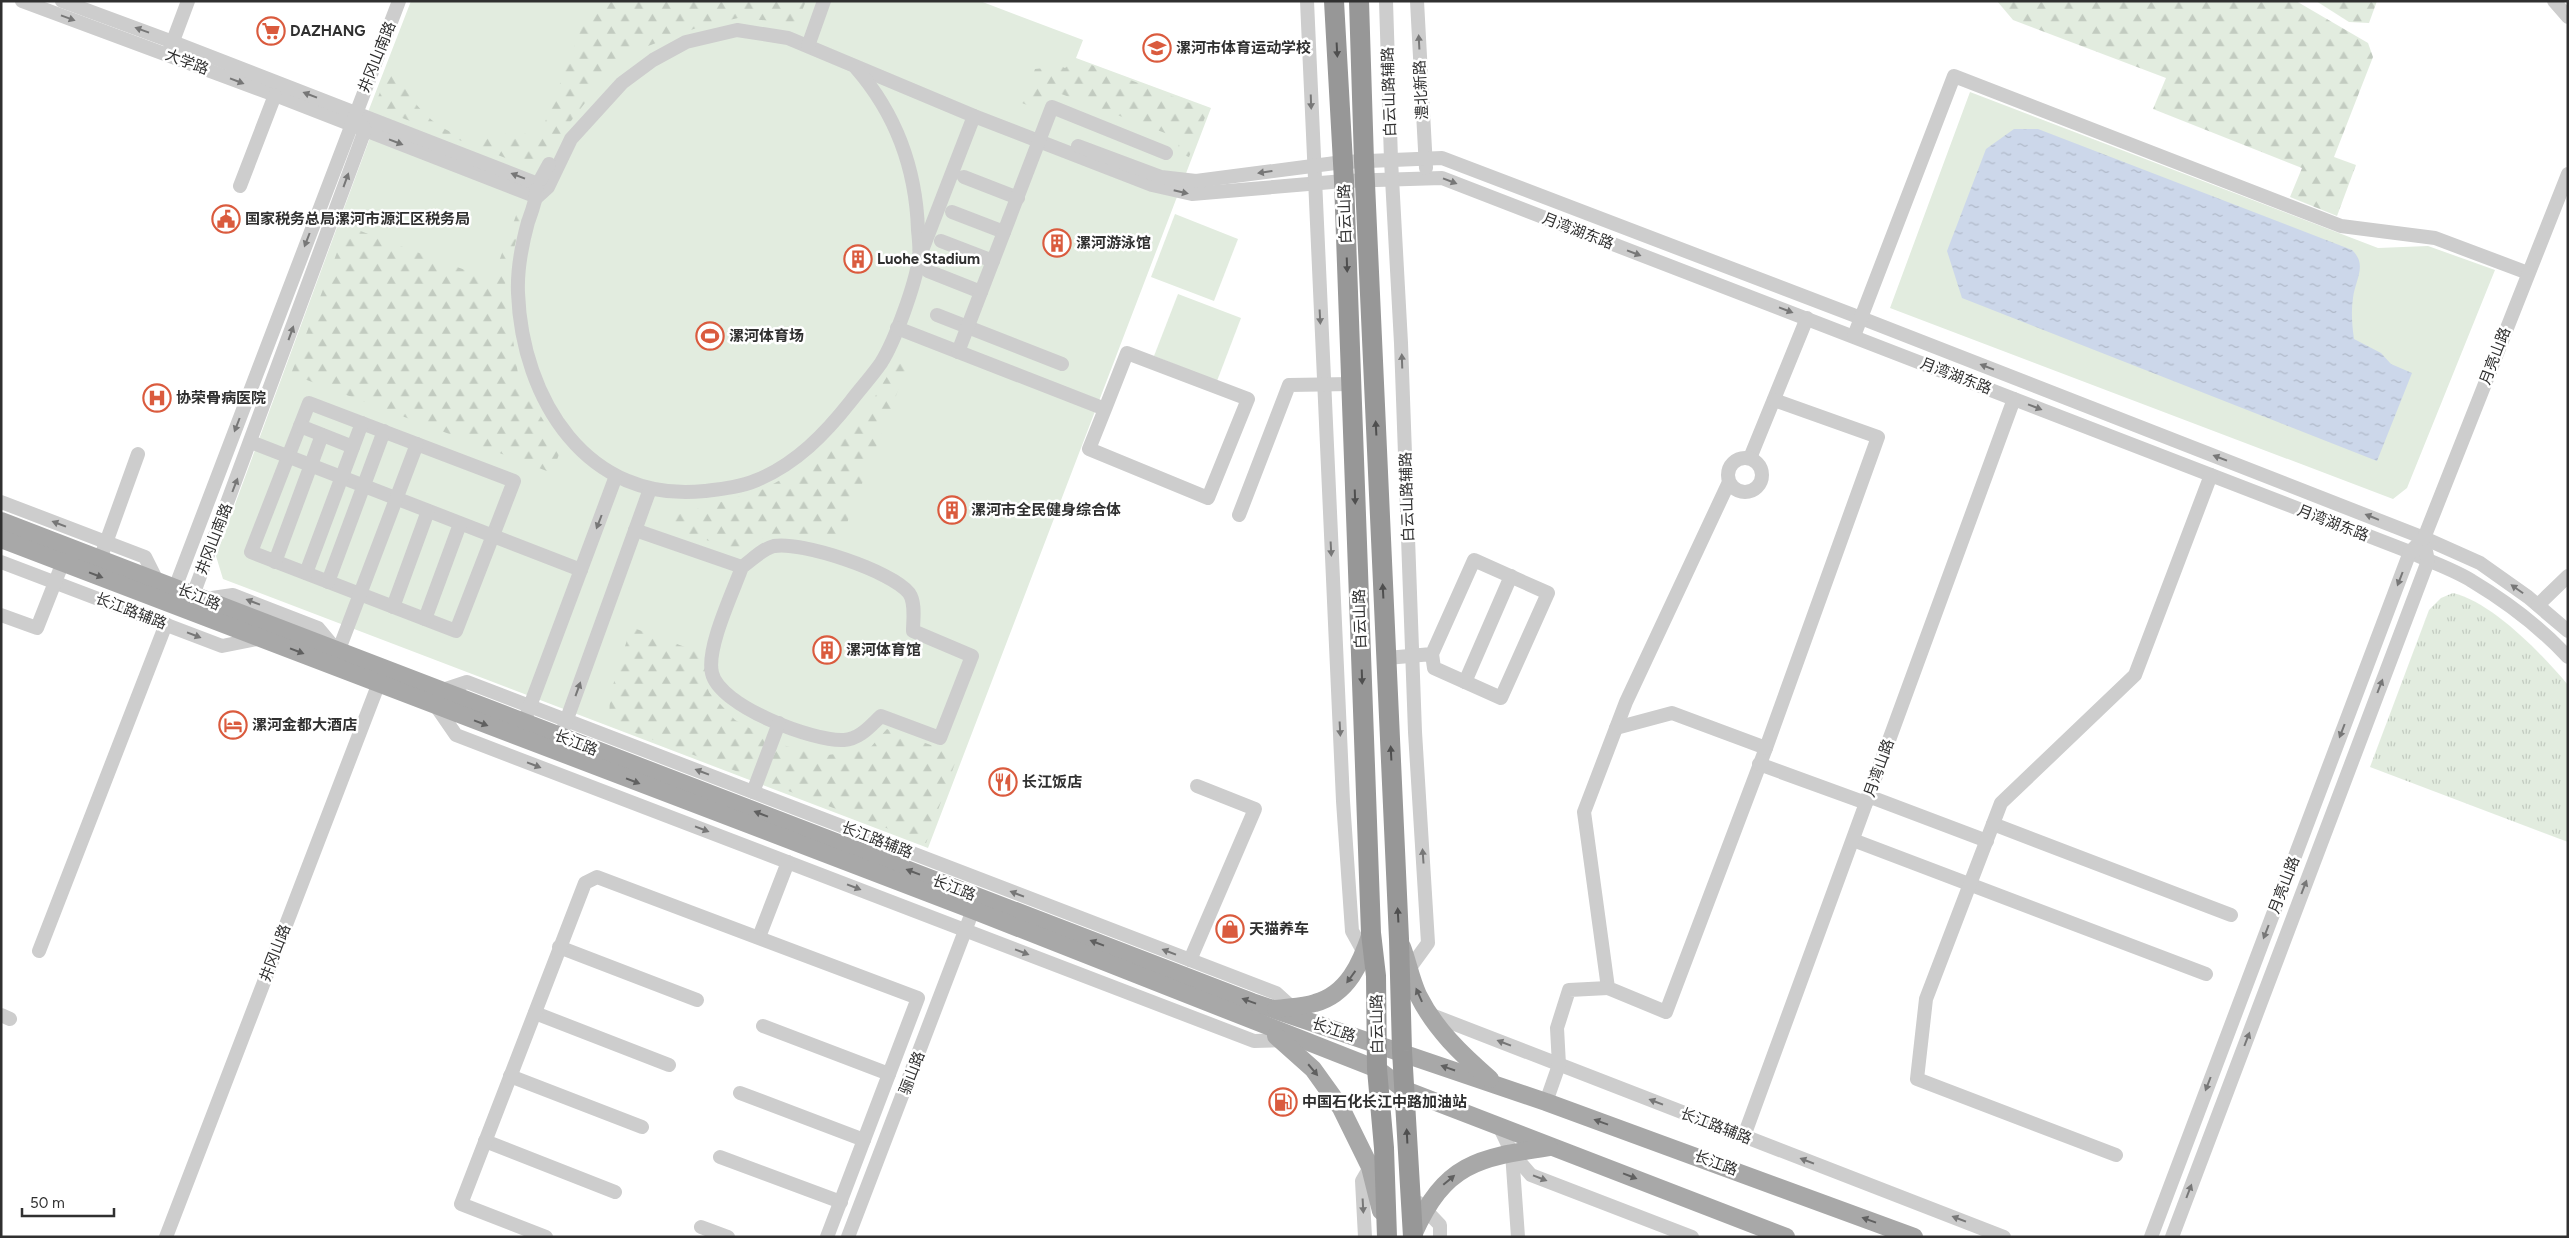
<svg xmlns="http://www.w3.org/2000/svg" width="2569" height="1238" viewBox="0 0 2569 1238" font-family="Figtree,'Noto Sans SC',sans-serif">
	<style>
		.grass { fill: #e2ecdf }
		.forest { fill: url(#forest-firs) }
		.park { fill: url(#park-tufts) }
		.water { fill: url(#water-ripples) }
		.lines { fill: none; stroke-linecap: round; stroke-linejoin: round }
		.minor { stroke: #cdcdcd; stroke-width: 14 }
		.major { stroke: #a8a8a8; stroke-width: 18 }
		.highway { stroke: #979797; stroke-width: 20 }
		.oneway { fill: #777 }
		.oneway2 { fill: #4f4f4f }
		.oneway3 { fill: #606060 }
		.labels { text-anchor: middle; stroke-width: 5; stroke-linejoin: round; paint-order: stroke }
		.poi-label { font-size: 15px; font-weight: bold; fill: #303030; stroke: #fff; text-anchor: start }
		.street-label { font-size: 15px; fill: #303030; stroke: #fff }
	</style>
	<defs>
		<pattern id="forest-firs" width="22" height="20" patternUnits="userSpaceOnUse" patternTransform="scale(1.25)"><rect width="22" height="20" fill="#e2ecdf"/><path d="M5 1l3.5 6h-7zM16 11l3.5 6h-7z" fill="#c2cbc0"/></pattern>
		<pattern id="park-tufts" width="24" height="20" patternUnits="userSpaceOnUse" patternTransform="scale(1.25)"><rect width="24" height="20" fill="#e2ecdf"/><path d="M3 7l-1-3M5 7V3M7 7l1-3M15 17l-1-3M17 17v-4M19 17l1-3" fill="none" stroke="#c2cbc0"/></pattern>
		<pattern id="water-ripples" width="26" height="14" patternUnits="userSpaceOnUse" patternTransform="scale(1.25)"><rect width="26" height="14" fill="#ccd7ea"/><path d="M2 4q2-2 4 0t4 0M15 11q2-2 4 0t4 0" fill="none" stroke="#b0b9c9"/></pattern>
	</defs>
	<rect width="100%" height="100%" fill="#fff"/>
	<!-- grass -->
	<g class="grass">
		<polygon points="411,1 980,1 1083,40 1076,58 1211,108 928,848 223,579 216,556 378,116 368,112"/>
		<polygon points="1970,92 2378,248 2428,246 2495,270 2407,488 2393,499 1890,308"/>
		<polygon points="1175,214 1238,239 1214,301 1151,277"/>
		<polygon points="1178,294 1241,318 1217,381 1154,356"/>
	</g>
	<!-- forest -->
	<g class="forest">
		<path d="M592,1h214l-9,22 -59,-5 -39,9 -59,22 -38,32 -38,49 -22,35 -8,4 -160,-62 18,-44c13,32 40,70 78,74 12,1 23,-2 35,-3 11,-2 23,1 35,1z"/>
		<polygon points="1997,1 2296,1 2368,43 2373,57 2334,157 2356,165 2337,216 2290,197 2302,168 2153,109 2166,78 2013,20"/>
		<polygon points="2316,1 2377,1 2369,23 2349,22"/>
		<polygon points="1076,59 1208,110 1189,157 1176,152 1181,139 1048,89 1039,110 1022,103 1035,69 1045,68 1048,61 1065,68"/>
		<polygon points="517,213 522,216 505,285 519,381 561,449 552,473 291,374 347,226 492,280"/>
		<polygon points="898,358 909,362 842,536 818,534 765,537 740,552 667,526 670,517 764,489 793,473 822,453 873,400"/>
		<polygon points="631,627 704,654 709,692 735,720 776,743 821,756 869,749 887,729 958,755 926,843 609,723 610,695"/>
	</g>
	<!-- park -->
	<path class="park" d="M2453,593c39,9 89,61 115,92v157l-198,-75 59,-157 12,-12z"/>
	<!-- water -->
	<path class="water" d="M2014,129h24l314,121c16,15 3,30 1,48 -2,13 -1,27 1,41l27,14 10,11 21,9 -35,88 -415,-163 -15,-47 39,-102z"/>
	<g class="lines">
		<!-- minor -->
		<g class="minor">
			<path d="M22,1l253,94 262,102 11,-10 23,-48 51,-56 31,-23 33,-18 51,-12 51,8 186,78 178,69 40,9 152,-13 98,-3 968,374c20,10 43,17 62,29 35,21 68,46 96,76"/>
			<polyline points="62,1 173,42 538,184 549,164"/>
			<polyline points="1307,1 1343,801 1352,931 1367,958"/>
			<polyline points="1386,1 1391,160 1401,343 1415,732 1428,943 1404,976"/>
			<polyline points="1417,1 1426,168"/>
			<polyline points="2554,1 2568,17"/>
			<polyline points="808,46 824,1"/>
			<polyline points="170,49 188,1"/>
			<polyline points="360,122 365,130 193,595 178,606 175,588 399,1"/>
			<polyline points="1078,146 1161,177 1196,181 1343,162 1442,158 1861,318 2424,538 2480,563 2528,597 2568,631"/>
			<polyline points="964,177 1018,198"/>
			<polyline points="240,186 275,95"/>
			<path d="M537,189c-1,12 -5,22 -9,33 -6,22 -11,48 -10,71 4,106 69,211 187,198 17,-2 36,-4 52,-11 39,-16 68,-46 94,-79 10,-13 21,-25 30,-38 14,-22 34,-78 38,-104 1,-9 0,-20 -1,-29 -2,-60 -22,-116 -62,-162"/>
			<polyline points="952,212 1004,232"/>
			<polyline points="941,241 993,261"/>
			<polyline points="921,253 974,116"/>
			<polyline points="928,271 981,292"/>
			<polyline points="937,315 1062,364"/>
			<polyline points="897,328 1105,409 1127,353 1248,399 1208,498 1089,449 1105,409"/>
			<polyline points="1854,336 1954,76 2341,226 2435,238 2528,273"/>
			<polyline points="958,352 1052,107 1166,153"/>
			<polygon points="309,403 514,481 456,631 251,552"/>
			<polyline points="300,426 353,447"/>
			<polyline points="251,442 581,570"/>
			<polyline points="1750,458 1807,318"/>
			<circle cx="1745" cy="475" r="17"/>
			<polyline points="1729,482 1626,702 1584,812 1608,988 1666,1012 1766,748 1878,437 1774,400"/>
			<polyline points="1,502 145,557 157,581"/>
			<polyline points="1239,515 1289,385 1351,384"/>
			<path d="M635,530l107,37c10,-7 20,-18 32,-21 27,-5 118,25 135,47 7,10 4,27 4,38l59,25 -32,82 -59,-22c-11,10 -21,23 -37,24 -30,2 -125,-34 -132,-67 -6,-25 21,-81 30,-106"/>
			<polyline points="103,551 138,454"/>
			<polyline points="1,562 222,646 262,638"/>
			<polyline points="275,562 322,435"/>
			<polyline points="306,573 362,423"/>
			<polyline points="328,582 384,431"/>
			<polyline points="205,599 233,595 318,628 338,652 417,444"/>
			<polyline points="2538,605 2568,576"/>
			<polyline points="393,607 428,511"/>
			<polyline points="1,615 37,628 63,562"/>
			<polyline points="425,619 460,524"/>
			<polyline points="1387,658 1432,654 1434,668 1501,698 1548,593 1474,560 1432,654"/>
			<polyline points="1465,682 1511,576"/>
			<polyline points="440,691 467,682 1276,993 1297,1012"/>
			<polyline points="436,706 456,735 1254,1041 1288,1040"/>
			<polyline points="527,714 616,476"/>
			<polyline points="564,727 650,489"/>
			<polyline points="1616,728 1672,713 1766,748"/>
			<polyline points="1759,764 1866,803"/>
			<polyline points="753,792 779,723"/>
			<polyline points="1868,796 1987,841"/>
			<polyline points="1993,824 2231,915"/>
			<polyline points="1853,840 2206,974"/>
			<polyline points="759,937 788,862"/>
			<polyline points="559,947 697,1000"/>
			<polyline points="39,951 166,624"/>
			<polyline points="1190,960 1255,809 1197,786"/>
			<polyline points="535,1013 669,1065"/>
			<polyline points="1429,1014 2004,1237"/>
			<polyline points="1,1015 10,1019"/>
			<polyline points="763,1026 889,1074"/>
			<polyline points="510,1076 642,1127"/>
			<polyline points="740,1093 864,1140"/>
			<polyline points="1546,1102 1559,1065 1557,1028 1569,990 1608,988"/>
			<polyline points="1500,1128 1512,1153 1531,1175 1692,1237"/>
			<polyline points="1744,1136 2014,399"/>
			<polyline points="485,1141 615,1192"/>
			<polyline points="1512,1153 1518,1237"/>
			<polyline points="2116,1155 1917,1079 1926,999 2001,803 2135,675 2211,475"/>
			<polyline points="720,1157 841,1202"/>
			<polyline points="1419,1203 1440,1225 1440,1237"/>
			<polyline points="701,1227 728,1237"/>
			<polyline points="166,1237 382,675"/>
			<polyline points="546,1237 461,1204 585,883 597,877 918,998 827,1237"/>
			<polyline points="848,1237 973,910"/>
			<polyline points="1365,1237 1362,1181 1373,1162"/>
			<polyline points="2151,1237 2410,552 2424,538 2568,174"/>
			<polyline points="2172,1237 2428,561 2426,551"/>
		</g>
		<!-- major -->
		<g class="major">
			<polyline points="1,521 1252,1002 1546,1102 1914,1237"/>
			<polyline points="1,539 973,910 1377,1069 1405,1090 1786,1237"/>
			<path d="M1402,947c6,16 9,33 16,48 17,34 43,59 72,84"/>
			<path d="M1276,1009c12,-2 26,-2 39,-6 33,-9 46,-40 56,-70"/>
			<polyline points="1276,1036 1313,1069 1341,1108 1370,1167 1381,1211"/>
			<path d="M1413,1235c32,-72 64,-77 136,-88"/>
		</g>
		<!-- highway -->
		<g class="highway">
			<polyline points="1334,1 1344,181 1371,933 1376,976 1377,1069 1384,1148 1387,1237"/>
			<polyline points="1359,1 1364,161 1399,939 1402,1051 1413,1237"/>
		</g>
	</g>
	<!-- one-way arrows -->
	<defs><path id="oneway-solid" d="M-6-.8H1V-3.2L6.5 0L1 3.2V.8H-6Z" transform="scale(1.25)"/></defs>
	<g class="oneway">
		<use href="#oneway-solid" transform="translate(68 18) rotate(20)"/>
		<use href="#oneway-solid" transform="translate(142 30) rotate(-160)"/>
		<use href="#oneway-solid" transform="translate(1419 42) rotate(-93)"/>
		<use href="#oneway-solid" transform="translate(237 81) rotate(21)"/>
		<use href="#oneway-solid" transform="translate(310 95) rotate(-159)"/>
		<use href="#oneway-solid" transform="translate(1311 102) rotate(88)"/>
		<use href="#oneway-solid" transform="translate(396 142) rotate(21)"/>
		<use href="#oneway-solid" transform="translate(1265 172) rotate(172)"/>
		<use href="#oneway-solid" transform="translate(518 176) rotate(-159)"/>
		<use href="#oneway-solid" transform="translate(346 180) rotate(-70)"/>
		<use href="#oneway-solid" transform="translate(1450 181) rotate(21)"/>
		<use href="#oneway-solid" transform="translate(1181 192) rotate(13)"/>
		<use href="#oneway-solid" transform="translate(307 240) rotate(111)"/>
		<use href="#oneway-solid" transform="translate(1634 253) rotate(21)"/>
		<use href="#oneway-solid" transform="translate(1786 310) rotate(21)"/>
		<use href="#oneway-solid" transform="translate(1320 317) rotate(87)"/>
		<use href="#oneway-solid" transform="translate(291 333) rotate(-70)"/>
		<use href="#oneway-solid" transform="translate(1402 361) rotate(-92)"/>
		<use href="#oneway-solid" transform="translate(1987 367) rotate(-159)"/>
		<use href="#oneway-solid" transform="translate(2035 407) rotate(21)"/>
		<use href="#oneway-solid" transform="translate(237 425) rotate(111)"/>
		<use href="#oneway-solid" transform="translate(2220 458) rotate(-159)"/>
		<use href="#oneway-solid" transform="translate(235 485) rotate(-69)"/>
		<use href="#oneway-solid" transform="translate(2372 517) rotate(-158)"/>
		<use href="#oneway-solid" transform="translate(599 522) rotate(111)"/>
		<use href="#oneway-solid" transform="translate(59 524) rotate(-159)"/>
		<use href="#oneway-solid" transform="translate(1331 549) rotate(87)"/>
		<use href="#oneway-solid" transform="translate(2400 579) rotate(111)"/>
		<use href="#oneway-solid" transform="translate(2517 589) rotate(-145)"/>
		<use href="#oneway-solid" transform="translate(253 602) rotate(-159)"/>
		<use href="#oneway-solid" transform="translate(194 635) rotate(21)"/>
		<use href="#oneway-solid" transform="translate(2380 686) rotate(-69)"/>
		<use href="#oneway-solid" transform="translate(578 689) rotate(-70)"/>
		<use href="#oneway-solid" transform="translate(1340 729) rotate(87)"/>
		<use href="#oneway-solid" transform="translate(2342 731) rotate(111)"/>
		<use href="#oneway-solid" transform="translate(534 765) rotate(21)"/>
		<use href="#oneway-solid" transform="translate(702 772) rotate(-159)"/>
		<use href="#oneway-solid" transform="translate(702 829) rotate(21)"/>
		<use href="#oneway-solid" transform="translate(1423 856) rotate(-94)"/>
		<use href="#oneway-solid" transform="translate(854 887) rotate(21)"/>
		<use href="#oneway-solid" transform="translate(2304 887) rotate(-69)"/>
		<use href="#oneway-solid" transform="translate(1017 894) rotate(-159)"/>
		<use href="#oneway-solid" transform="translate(2266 932) rotate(111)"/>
		<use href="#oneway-solid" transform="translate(1022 952) rotate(21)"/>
		<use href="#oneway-solid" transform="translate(1169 952) rotate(-159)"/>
		<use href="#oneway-solid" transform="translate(2247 1039) rotate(-69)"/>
		<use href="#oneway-solid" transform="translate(1504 1043) rotate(-159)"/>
		<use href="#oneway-solid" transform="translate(2208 1084) rotate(111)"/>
		<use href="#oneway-solid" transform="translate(1656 1102) rotate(-159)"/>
		<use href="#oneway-solid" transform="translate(1807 1161) rotate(-159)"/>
		<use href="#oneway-solid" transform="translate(1540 1178) rotate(21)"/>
		<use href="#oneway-solid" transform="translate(2189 1191) rotate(-69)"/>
		<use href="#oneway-solid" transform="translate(1363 1206) rotate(87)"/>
		<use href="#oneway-solid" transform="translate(1959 1219) rotate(-159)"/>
	</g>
	<g class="oneway2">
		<use href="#oneway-solid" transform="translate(1337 50) rotate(87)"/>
		<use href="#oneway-solid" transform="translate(1347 265) rotate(88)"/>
		<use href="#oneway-solid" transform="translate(1376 428) rotate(-93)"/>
		<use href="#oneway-solid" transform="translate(1355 497) rotate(88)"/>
		<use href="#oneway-solid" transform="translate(1383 591) rotate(-93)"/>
		<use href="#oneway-solid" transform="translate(1362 677) rotate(88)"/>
		<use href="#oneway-solid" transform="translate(1391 753) rotate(-93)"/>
		<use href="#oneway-solid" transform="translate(1398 915) rotate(-93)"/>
		<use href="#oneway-solid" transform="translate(1407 1136) rotate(-93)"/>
	</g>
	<g class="oneway3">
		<use href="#oneway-solid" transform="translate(96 575) rotate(21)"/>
		<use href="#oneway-solid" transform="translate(297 651) rotate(21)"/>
		<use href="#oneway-solid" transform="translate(481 723) rotate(21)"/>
		<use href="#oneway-solid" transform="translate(633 781) rotate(21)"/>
		<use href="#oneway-solid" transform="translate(761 814) rotate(-159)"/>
		<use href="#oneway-solid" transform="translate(913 872) rotate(-159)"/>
		<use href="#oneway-solid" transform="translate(1097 943) rotate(-159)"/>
		<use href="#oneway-solid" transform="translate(1351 977) rotate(126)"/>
		<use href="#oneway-solid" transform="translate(1419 995) rotate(-114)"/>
		<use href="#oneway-solid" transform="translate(1249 1001) rotate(-160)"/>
		<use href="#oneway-solid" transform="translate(1448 1068) rotate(-161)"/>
		<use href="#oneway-solid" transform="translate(1313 1070) rotate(50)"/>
		<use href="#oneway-solid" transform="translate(1601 1122) rotate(-160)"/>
		<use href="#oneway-solid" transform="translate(1630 1176) rotate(21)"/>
		<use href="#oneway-solid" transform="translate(1449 1180) rotate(-40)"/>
		<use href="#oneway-solid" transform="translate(1869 1220) rotate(-160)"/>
	</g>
	<!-- icons -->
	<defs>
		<g id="supermarket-ring" transform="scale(1.4375)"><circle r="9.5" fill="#fff" stroke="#da5b3e" stroke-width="1.5"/><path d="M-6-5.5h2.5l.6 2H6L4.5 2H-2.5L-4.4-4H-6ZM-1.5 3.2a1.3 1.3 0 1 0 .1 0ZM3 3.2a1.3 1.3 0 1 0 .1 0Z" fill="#da5b3e"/></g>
		<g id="school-ring" transform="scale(1.4375)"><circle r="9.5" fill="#fff" stroke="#da5b3e" stroke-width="1.5"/><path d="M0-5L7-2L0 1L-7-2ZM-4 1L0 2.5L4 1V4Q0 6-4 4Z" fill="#da5b3e"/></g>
		<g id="civic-ring" transform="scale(1.4375)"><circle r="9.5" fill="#fff" stroke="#da5b3e" stroke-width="1.5"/><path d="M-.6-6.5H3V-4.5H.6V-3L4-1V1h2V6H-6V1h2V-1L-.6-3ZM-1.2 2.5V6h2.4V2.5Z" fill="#da5b3e"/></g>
		<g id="building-ring" transform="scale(1.4375)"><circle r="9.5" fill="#fff" stroke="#da5b3e" stroke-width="1.5"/><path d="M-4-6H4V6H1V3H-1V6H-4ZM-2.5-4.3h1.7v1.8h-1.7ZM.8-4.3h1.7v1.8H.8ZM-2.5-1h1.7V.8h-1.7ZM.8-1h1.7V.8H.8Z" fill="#da5b3e"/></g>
		<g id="stadium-ring" transform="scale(1.4375)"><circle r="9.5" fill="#fff" stroke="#da5b3e" stroke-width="1.5"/><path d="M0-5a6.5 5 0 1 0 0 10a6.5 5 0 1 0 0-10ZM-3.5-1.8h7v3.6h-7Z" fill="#da5b3e"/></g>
		<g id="hospital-ring" transform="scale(1.4375)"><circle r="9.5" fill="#fff" stroke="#da5b3e" stroke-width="1.5"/><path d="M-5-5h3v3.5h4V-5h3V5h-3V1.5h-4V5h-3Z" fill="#da5b3e"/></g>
		<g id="hotel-ring" transform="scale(1.4375)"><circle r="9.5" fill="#fff" stroke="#da5b3e" stroke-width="1.5"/><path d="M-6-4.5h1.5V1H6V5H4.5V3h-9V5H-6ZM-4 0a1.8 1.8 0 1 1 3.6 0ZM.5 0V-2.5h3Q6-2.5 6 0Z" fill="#da5b3e"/></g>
		<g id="restaurant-ring" transform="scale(1.4375)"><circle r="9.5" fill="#fff" stroke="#da5b3e" stroke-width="1.5"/><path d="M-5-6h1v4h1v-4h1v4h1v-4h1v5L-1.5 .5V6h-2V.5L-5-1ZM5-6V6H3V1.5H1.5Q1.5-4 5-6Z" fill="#da5b3e"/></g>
		<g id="shop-ring" transform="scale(1.4375)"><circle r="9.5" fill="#fff" stroke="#da5b3e" stroke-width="1.5"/><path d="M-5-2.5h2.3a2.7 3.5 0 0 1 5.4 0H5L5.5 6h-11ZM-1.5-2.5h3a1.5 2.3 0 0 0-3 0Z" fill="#da5b3e"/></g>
		<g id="fuel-ring" transform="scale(1.4375)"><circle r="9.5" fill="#fff" stroke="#da5b3e" stroke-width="1.5"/><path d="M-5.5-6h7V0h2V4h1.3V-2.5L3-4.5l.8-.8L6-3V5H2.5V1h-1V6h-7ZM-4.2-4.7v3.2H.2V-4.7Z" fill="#da5b3e"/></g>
	</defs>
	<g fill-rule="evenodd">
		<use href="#supermarket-ring" x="271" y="31"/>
		<use href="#school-ring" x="1157" y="48"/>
		<use href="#civic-ring" x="226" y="219"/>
		<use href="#building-ring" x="1057" y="243"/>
		<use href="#building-ring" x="858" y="259"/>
		<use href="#stadium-ring" x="710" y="336"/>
		<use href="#hospital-ring" x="157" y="398"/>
		<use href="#building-ring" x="952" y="510"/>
		<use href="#building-ring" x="827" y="650"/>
		<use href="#hotel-ring" x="233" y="725"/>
		<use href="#restaurant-ring" x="1003" y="782"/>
		<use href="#shop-ring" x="1230" y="929"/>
		<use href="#fuel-ring" x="1283" y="1102"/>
	</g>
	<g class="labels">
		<!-- poi labels -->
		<g class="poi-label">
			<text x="290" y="36">DAZHANG</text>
			<text x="1176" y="53">漯河市体育运动学校</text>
			<text x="245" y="224">国家税务总局漯河市源汇区税务局</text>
			<text x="1076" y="248">漯河游泳馆</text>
			<text x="877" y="264">Luohe Stadium</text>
			<text x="729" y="341">漯河体育场</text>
			<text x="176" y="403">协荣骨病医院</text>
			<text x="971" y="515">漯河市全民健身综合体</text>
			<text x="846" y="655">漯河体育馆</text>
			<text x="252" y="730">漯河金都大酒店</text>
			<text x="1022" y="787">长江饭店</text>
			<text x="1249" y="934">天猫养车</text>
			<text x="1302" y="1107">中国石化长江中路加油站</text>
		</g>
		<!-- street labels -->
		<g class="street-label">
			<text transform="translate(377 57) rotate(-68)" y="5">井冈山南路</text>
			<text transform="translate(187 62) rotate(21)" y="5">大学路</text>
			<text transform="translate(1421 90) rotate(-93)" y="5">澧北新路</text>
			<text transform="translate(1389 92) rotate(-92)" y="5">白云山路辅路</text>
			<text transform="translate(1345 214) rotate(-92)" y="5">白云山路</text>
			<text transform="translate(1578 231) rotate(21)" y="5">月湾湖东路</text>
			<text transform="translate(2495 356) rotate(-69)" y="5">月亮山路</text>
			<text transform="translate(1956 376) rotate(21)" y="5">月湾湖东路</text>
			<text transform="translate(1407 497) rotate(-92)" y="5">白云山路辅路</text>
			<text transform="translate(2333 523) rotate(21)" y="5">月湾湖东路</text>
			<text transform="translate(214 539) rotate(-69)" y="5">井冈山南路</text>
			<text transform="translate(199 597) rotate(22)" y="5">长江路</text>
			<text transform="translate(131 611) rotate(21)" y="5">长江路辅路</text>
			<text transform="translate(1360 619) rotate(-92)" y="5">白云山路</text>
			<text transform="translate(576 743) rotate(21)" y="5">长江路</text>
			<text transform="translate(1879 768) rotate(-70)" y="5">月湾山路</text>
			<text transform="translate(877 840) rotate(21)" y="5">长江路辅路</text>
			<text transform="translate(2284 885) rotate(-69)" y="5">月亮山路</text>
			<text transform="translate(954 888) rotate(21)" y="5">长江路</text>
			<text transform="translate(275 953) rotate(-69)" y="5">井冈山路</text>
			<text transform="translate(1377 1024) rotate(-91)" y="5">白云山路</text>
			<text transform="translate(1334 1030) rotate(18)" y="5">长江路</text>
			<text transform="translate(912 1073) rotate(-69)" y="5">骊山路</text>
			<text transform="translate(1716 1126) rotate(21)" y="5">长江路辅路</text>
			<text transform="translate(1716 1163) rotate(20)" y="5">长江路</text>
		</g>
	</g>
	<!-- border -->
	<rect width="2569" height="1238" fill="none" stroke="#303030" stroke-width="5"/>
	<!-- scale -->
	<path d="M22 1208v8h92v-8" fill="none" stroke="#303030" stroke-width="2.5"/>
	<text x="30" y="1208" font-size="15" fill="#303030" stroke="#ffffff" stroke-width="4" paint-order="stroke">50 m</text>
</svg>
